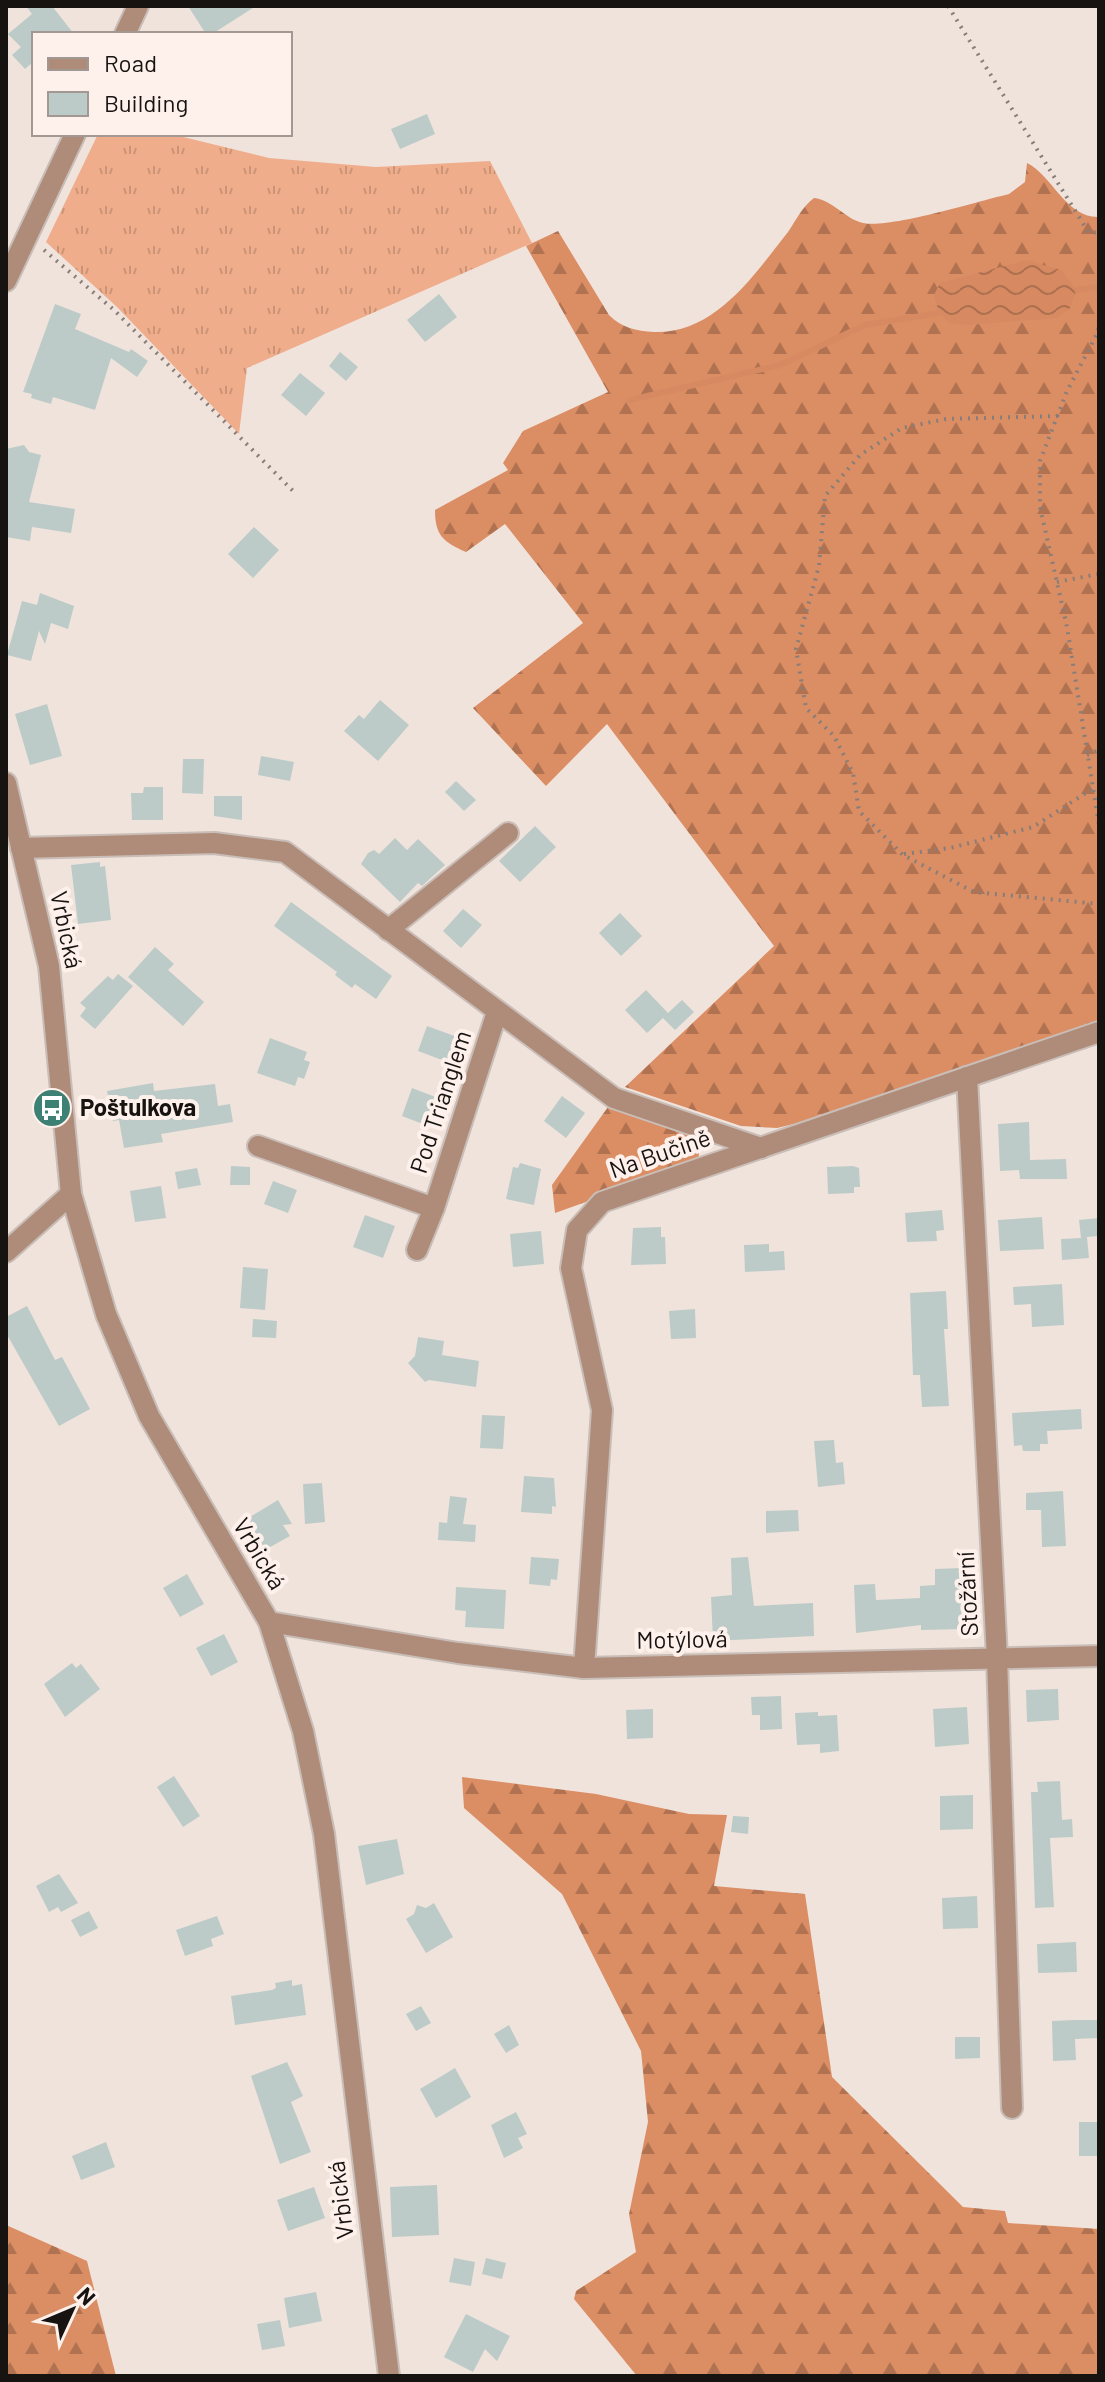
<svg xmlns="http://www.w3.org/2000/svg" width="1105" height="2382" viewBox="0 0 1105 2382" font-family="Barlow,sans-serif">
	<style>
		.grass { fill: url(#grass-tufts) }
		.forest { fill: url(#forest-firs) }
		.water { fill: url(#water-waves) }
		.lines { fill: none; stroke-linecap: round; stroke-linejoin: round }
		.stream { stroke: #d78a61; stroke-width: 6 }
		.building { fill: #bccbc8 }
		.minor-casing { stroke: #c9beb7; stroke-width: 24 }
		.path { stroke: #877e7a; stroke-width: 4; stroke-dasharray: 2 6; stroke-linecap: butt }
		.minor { stroke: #af8c7a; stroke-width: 20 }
		.labels { text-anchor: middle; stroke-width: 8; stroke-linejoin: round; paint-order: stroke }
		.street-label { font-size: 24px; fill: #171311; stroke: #fef0ea }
		.poi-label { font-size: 24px; font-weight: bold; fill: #171311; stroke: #fef0ea; text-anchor: start }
	</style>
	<defs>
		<pattern id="grass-tufts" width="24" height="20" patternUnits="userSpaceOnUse" patternTransform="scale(2)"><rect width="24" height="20" fill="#efad8b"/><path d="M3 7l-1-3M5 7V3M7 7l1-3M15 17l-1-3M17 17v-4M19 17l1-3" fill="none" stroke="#cc9477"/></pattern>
		<pattern id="forest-firs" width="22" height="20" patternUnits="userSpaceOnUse" patternTransform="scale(2)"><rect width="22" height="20" fill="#db8d64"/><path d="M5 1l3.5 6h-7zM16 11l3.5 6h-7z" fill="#b17251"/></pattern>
		<pattern id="water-waves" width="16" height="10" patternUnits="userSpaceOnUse" patternTransform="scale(2)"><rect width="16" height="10" fill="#d78a61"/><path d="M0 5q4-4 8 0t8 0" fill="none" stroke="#ad704f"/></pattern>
	</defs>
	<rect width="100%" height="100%" fill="#f0e3dc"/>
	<!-- grass -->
	<polygon class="grass" points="98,134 171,134 269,158 376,167 490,161 532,243 247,368 239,434 117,307 46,242"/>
	<!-- forest -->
	<g class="forest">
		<path d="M1027,163c25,12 39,55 72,54v806l-264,91 -58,14 -36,-2 -116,-39 149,-141 -167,-222 -61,62 -73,-78 110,-85 -78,-99 -39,28c-23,-10 -31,-17 -31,-42l73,-40 -5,-7 20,-32 85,-39 -82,-146 32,-15 51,84c13,13 27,16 45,17 61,2 100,-57 134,-100 9,-13 13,-24 26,-34 19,2 31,21 49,25 26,6 116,-22 146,-29l16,-12z"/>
		<polygon points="608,1107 701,1136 698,1162 555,1213 552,1185"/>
		<polygon points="462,1777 596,1794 689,1814 727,1815 714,1886 805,1894 832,2077 963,2207 1005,2211 1008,2223 1099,2229 1099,2376 637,2376 574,2299 576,2291 636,2252 629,2214 648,2122 641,2051 562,1894 464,1808"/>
		<polygon points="6,2225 87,2261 116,2376 6,2376"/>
	</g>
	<!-- water -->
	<polygon class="water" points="1026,260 1061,270 1077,290 1070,308 1057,318 969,325 951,324 939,313 934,295 940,283"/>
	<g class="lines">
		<!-- stream -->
		<g class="stream">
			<polyline points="1077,290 1098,287"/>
			<polyline points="630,400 780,365 865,325 939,313"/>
		</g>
	</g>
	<!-- building -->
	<g class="building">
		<polygon points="26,6 52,6 74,34 34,34 34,61 25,69 12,55 21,47 8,34 32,14"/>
		<polygon points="188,6 256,6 212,34 206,34"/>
		<polygon points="427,114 435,134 400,149 391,129"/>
		<polygon points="439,294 457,317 425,342 407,320"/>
		<polygon points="55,304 81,314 75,329 129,352 131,349 148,361 137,377 111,358 95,410 53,397 51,404 31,398 32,394 23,392"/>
		<polygon points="340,352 358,367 346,381 329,366"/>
		<polygon points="300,373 325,393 306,416 281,395"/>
		<polygon points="24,445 29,452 41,455 29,502 75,509 71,533 32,527 30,541 6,537 6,449"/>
		<polygon points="254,527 279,550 253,578 228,554"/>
		<polygon points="40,593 74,606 68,629 51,623 45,644 39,631 31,661 7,655 22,601 37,605"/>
		<polygon points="380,700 409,725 378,761 344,731 359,715 364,719"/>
		<polygon points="47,704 62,756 30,765 15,714"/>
		<polygon points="261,756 294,762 290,781 258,775"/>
		<polygon points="183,759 204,759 203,794 182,793"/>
		<polygon points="456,781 476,800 464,811 445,792"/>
		<polygon points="144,787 163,787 163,820 132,820 131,793 143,793"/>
		<polygon points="214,796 242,796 242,820 214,816"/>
		<polygon points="535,826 556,847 520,882 499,861"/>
		<polygon points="395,838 407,850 418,839 445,865 422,886 418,883 400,902 361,864 368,853 374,850 379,854"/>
		<polygon points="100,862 100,867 105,866 111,920 78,924 71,865"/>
		<polygon points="291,902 392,976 376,999 355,984 352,988 335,975 337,972 274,926"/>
		<polygon points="463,909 482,925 461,948 443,931"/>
		<polygon points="620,913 642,936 621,956 599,933"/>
		<polygon points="155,947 174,964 168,970 204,1002 183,1026 128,977"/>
		<polygon points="118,974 133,986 95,1029 80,1016 86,1008 80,1003 108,976 113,980"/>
		<polygon points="646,990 668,1013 682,1000 694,1012 675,1030 663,1018 647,1033 625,1010"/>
		<polygon points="427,1026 460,1038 450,1063 418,1051"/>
		<polygon points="270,1038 307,1052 304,1060 310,1062 304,1079 298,1077 295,1086 257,1073"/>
		<polygon points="153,1083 154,1091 215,1084 218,1106 230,1104 233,1122 161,1134 163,1142 124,1148 119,1120 113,1121 107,1091"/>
		<polygon points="412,1088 438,1098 428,1126 402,1116"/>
		<polygon points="562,1096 585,1113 566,1138 544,1121"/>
		<polygon points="1029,1122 1030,1160 1066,1159 1067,1179 1020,1179 1019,1170 1000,1171 998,1124"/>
		<polygon points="520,1163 541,1169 534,1205 506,1199 513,1167 518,1168"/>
		<polygon points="231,1166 250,1167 250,1185 230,1185"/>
		<polygon points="853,1166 859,1168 860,1187 854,1187 854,1193 828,1194 827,1167"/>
		<polygon points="197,1168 201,1185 178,1189 175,1172"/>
		<polygon points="273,1181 297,1190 288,1213 264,1204"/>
		<polygon points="161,1186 166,1218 135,1222 130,1191"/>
		<polygon points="942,1210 944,1230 936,1231 937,1241 907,1242 905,1213"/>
		<polygon points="365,1215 395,1226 383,1258 353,1247"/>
		<polygon points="1042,1217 1044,1249 1000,1251 998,1220"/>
		<polygon points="1099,1218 1099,1236 1087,1237 1089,1258 1062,1260 1061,1239 1081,1238 1079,1220"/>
		<polygon points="661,1227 661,1237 665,1237 666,1264 631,1265 633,1228"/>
		<polygon points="541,1231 544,1264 513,1267 510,1234"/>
		<polygon points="769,1244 769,1252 784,1251 785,1270 745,1272 744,1245"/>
		<polygon points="243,1267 268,1269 265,1310 240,1308"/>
		<polygon points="1062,1284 1064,1325 1032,1327 1031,1304 1014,1305 1013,1287"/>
		<polygon points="946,1291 948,1329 944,1329 949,1406 922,1407 920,1375 913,1375 910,1293"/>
		<polygon points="27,1306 55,1360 62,1357 90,1409 59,1426 6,1333 6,1317"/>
		<polygon points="695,1309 696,1338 671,1339 669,1311"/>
		<polygon points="253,1319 277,1321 276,1338 252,1337"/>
		<polygon points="418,1337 444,1341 442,1355 479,1361 476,1387 429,1380 425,1382 408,1363 415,1356"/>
		<polygon points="1081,1409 1082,1429 1047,1431 1048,1444 1040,1444 1040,1451 1023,1451 1022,1445 1014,1446 1012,1413"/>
		<polygon points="482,1415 505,1416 503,1449 480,1448"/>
		<polygon points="834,1440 836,1463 843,1462 845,1484 818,1487 814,1441"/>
		<polygon points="524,1476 554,1478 556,1507 552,1506 552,1514 521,1512"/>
		<polygon points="322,1483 325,1522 305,1524 303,1484"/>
		<polygon points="1063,1491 1066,1546 1042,1547 1041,1510 1026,1510 1026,1493"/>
		<polygon points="450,1496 467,1498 463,1524 476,1525 475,1542 438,1540 439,1522 447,1523"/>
		<polygon points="278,1500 292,1524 283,1525 290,1536 263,1551 245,1520"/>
		<polygon points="798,1510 799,1531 766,1533 766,1511"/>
		<polygon points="531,1557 559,1559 557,1580 551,1579 550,1586 529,1584"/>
		<polygon points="748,1557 754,1606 813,1603 814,1636 713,1641 711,1597 732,1595 731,1558"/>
		<polygon points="961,1568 964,1629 921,1630 921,1625 856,1633 854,1585 875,1584 876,1600 920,1598 920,1586 935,1585 935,1569"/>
		<polygon points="187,1574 204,1604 180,1617 163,1588"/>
		<polygon points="456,1587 506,1590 504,1629 465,1627 466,1611 455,1610"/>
		<polygon points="224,1634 238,1662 211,1676 196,1648"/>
		<polygon points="72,1663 76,1668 81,1664 100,1689 65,1717 44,1684"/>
		<polygon points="1058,1689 1059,1720 1027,1722 1026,1690"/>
		<polygon points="781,1696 782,1729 760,1730 760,1715 752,1715 751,1697"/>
		<polygon points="967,1707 969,1744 935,1747 933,1709"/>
		<polygon points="653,1709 653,1738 627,1739 626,1710"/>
		<polygon points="818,1712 818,1716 837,1715 839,1751 820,1753 820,1744 797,1745 795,1713"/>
		<polygon points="174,1776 200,1816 183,1827 157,1787"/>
		<polygon points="1060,1781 1062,1820 1072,1819 1073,1837 1050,1838 1054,1907 1035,1908 1031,1792 1038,1792 1037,1782"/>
		<polygon points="973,1795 973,1829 940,1830 940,1796"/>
		<polygon points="733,1816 749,1817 748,1834 731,1832"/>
		<polygon points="397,1839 404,1874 366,1885 358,1846"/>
		<polygon points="59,1874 78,1903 61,1912 58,1907 49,1912 36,1886"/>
		<polygon points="977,1896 978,1928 943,1929 942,1898"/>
		<polygon points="434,1903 453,1937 426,1953 406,1919 414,1914 417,1905 426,1908"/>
		<polygon points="89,1911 98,1928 80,1937 71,1920"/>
		<polygon points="217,1916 224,1934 211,1939 213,1946 185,1956 176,1930"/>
		<polygon points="1076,1942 1077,1972 1038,1973 1037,1944"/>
		<polygon points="292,1980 292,1986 302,1984 306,2015 235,2025 231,1996 272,1990 276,1988 275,1983"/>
		<polygon points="421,2006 431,2023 416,2031 406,2014"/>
		<polygon points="1074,2020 1099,2020 1099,2038 1075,2039 1076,2060 1053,2061 1052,2021"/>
		<polygon points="509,2025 519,2045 506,2053 494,2034"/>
		<polygon points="955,2037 980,2037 980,2058 955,2059"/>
		<polygon points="287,2062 303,2096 291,2102 311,2152 280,2164 251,2076"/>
		<polygon points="455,2068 471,2097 436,2118 420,2089"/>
		<polygon points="516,2112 527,2134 518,2138 523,2148 504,2158 491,2125"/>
		<rect x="1079" y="2122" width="20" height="34"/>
		<polygon points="106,2142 115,2167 81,2180 72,2156"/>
		<polygon points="437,2185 439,2235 392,2237 390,2187"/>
		<polygon points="314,2187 325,2218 288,2231 277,2200"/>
		<polygon points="454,2258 475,2262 471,2286 449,2282"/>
		<polygon points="486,2258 506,2263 502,2279 482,2274"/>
		<polygon points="316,2292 322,2321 289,2328 284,2298"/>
		<polygon points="466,2314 510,2336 497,2361 485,2349 473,2372 444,2357"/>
		<polygon points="280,2320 285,2346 262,2350 257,2324"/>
	</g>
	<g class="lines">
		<!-- minor casing -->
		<g class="minor-casing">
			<g id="minor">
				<polyline points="125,34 138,6"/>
				<polyline points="6,281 75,134"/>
				<polyline points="6,783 49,966 71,1194 106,1314 149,1416 269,1622 303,1731 324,1834 389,2376"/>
				<polyline points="21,848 214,843 285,852 614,1098 761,1148"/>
				<polyline points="388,930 508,833"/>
				<polyline points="967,1077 997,1658 1012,2108"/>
				<polyline points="258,1146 434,1208 497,1012"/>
				<polyline points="417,1250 434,1208"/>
				<polyline points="6,1252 71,1194"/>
				<polyline points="269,1622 458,1653 584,1668 1099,1656"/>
				<polyline points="584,1668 602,1410 571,1268 577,1230 602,1202 1099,1032"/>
			</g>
		</g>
		<!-- path -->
		<g class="path">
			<polyline points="948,6 1089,233 1099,232"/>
			<polyline points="44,250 114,310 296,494"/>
			<polyline points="1099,320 1098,332 1067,391 1040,461 1040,507 1067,627 1099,825"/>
			<polyline points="1058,416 946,419 902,428 860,455 825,496 819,566 796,649 806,708 834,736 853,773 859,811 903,855 974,892 1099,904"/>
			<polyline points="1057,582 1099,574"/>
			<polyline points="1087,755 1099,750"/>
			<polyline points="904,854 950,848 1033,827 1092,789"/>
		</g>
		<!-- minor -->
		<use href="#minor" class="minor"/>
	</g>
	<!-- icons -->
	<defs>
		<g id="bus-disc" transform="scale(2)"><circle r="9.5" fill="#3d8175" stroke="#fef0ea"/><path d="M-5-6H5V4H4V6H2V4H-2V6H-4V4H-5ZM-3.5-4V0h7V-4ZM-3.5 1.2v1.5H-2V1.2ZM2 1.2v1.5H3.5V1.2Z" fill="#fff"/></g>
	</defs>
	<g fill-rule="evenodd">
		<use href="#bus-disc" x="52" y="1108"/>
	</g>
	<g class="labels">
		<!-- street labels -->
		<g class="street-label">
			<text transform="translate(66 930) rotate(78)" y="8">Vrbická</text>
			<text transform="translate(441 1102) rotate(-72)" y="8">Pod Trianglem</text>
			<text transform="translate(660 1154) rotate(-19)" y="8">Na Bučině</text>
			<text transform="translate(259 1554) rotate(59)" y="8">Vrbická</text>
			<text transform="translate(968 1594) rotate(-93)" y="8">Stožární</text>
			<text transform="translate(682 1640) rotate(-1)" y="8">Motýlová</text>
			<text transform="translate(341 2200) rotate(-97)" y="8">Vrbická</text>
		</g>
		<!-- poi labels -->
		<g class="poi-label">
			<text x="80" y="1116">Poštulkova</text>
		</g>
	</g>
	<!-- border -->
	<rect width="1105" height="2382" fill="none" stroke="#171311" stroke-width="16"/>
	<!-- legend -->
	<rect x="32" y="32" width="260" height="104" fill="#fef0ea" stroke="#a29893" stroke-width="2"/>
	<rect x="48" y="58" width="40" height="12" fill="#af8c7a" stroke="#a29893" stroke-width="2"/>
	<text x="104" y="72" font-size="24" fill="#171311">Road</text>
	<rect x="48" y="92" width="40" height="24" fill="#bccbc8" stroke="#a29893" stroke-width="2"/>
	<text x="104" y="112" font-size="24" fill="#171311">Building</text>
	<!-- north arrow -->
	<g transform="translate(72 2310) rotate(46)" stroke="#fef0ea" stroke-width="6" paint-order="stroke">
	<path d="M0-6L14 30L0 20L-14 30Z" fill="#171311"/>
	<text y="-12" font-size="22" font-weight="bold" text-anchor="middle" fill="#171311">N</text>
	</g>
</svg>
